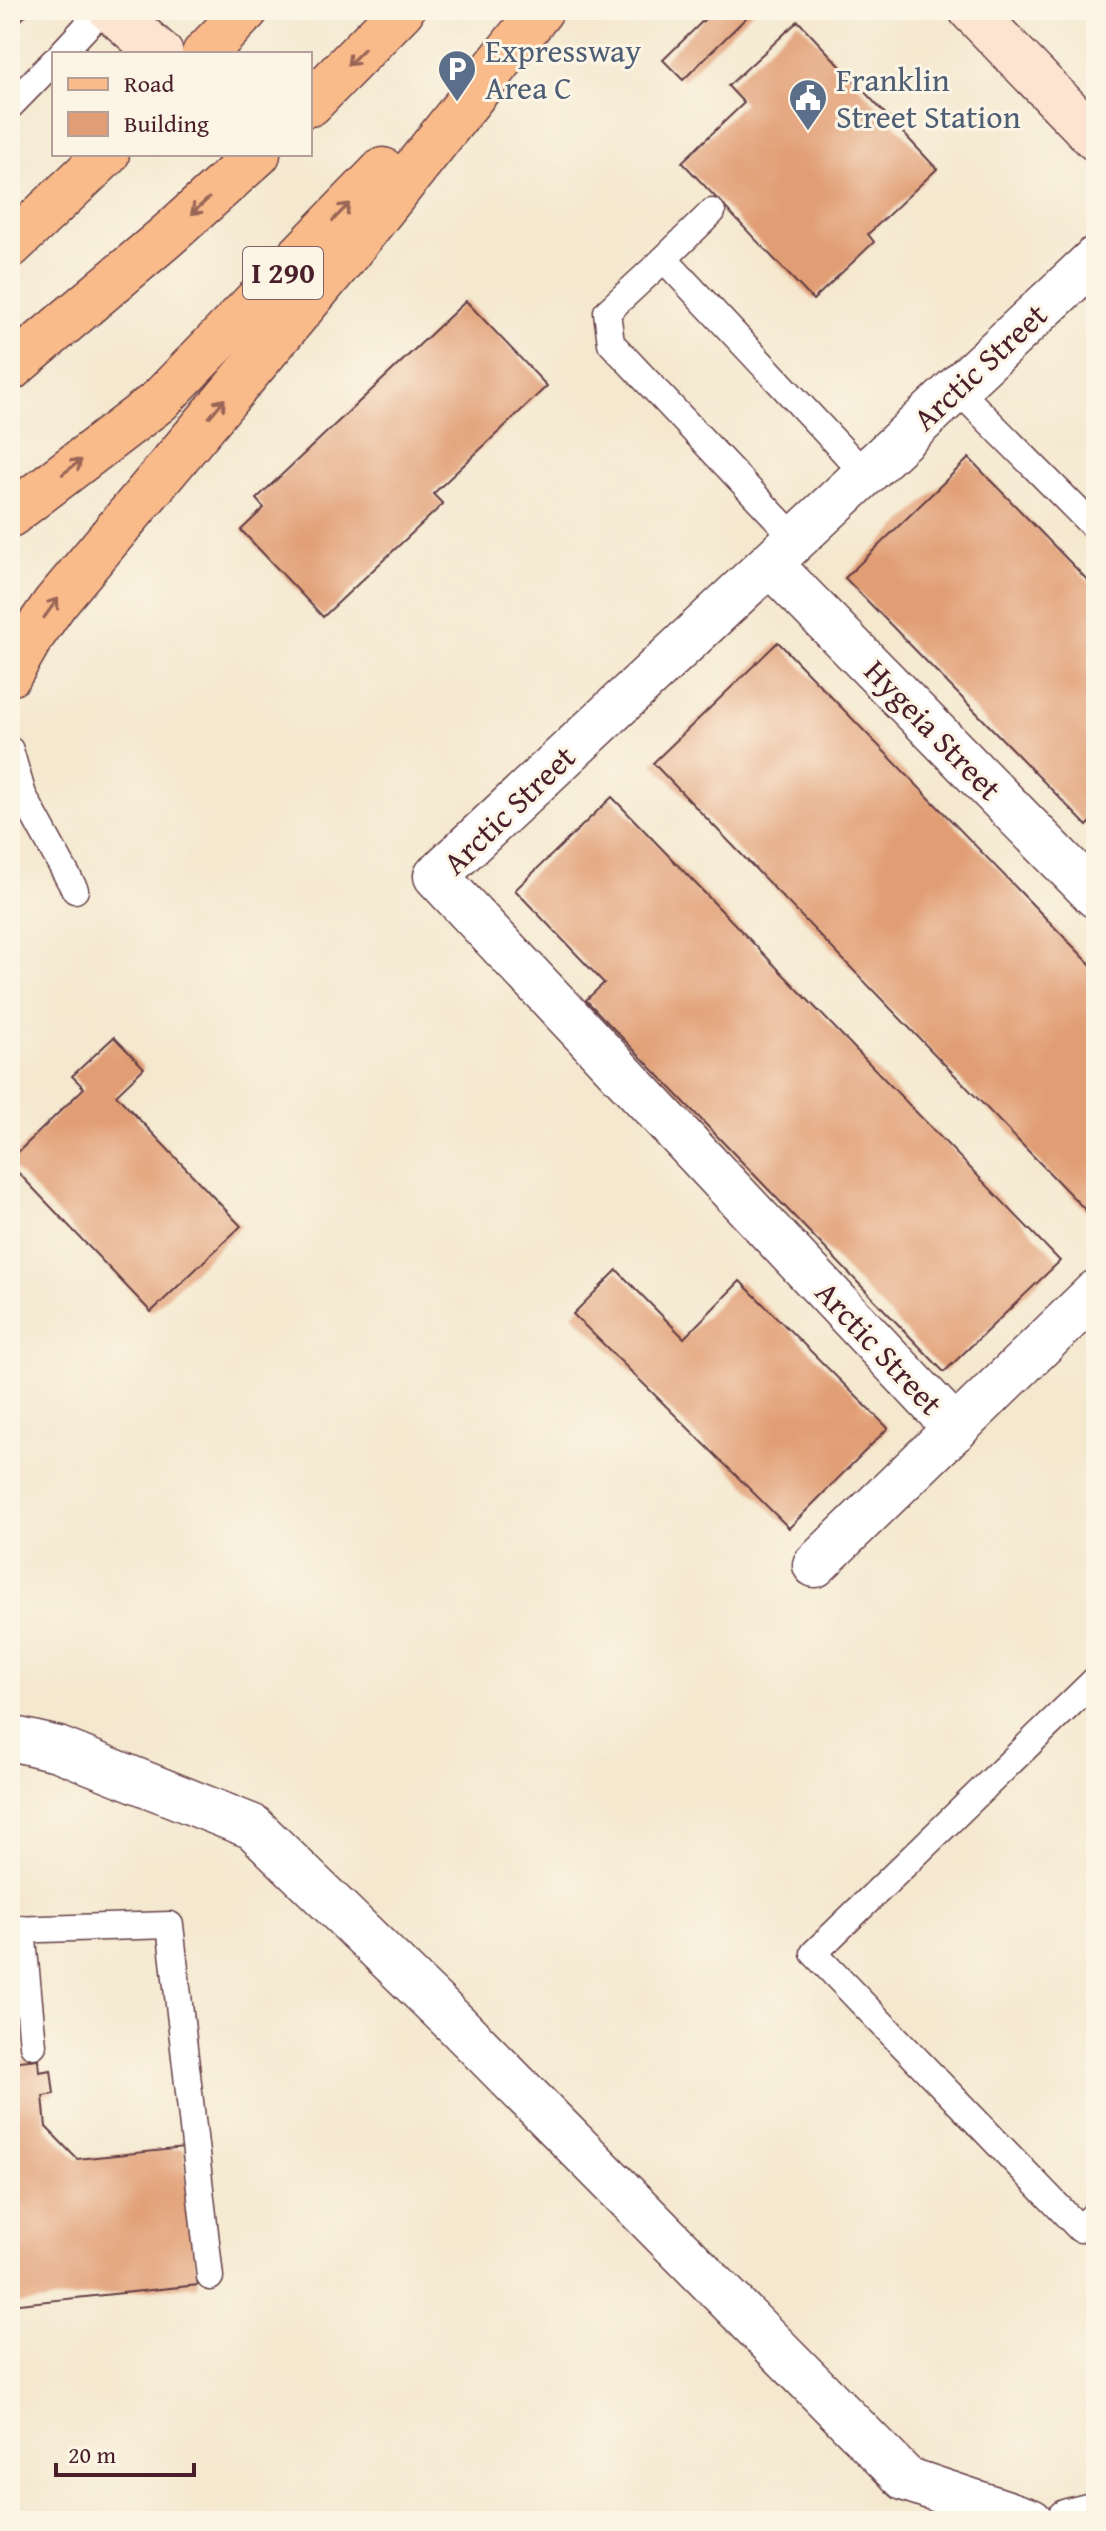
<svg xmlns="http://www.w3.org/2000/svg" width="1106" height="2531" viewBox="0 0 1106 2531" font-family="'Gentium Book Plus',serif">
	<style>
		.building { fill: #e19e74 }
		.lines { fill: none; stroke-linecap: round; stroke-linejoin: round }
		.lane-casing { stroke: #643d44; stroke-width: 29 }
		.street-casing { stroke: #643d44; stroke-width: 47 }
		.secondary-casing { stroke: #643d44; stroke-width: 47 }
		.primary-casing { stroke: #643d44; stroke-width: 47 }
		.highway-casing { stroke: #643d44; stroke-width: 47 }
		.lane { stroke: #fff; stroke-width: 26 }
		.street { stroke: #fff; stroke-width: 44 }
		.secondary { stroke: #fde4d1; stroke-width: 44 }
		.primary { stroke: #fabb8b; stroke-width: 44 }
		.highway { stroke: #fabb8b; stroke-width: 44 }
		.oneway { stroke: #996556 }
		.labels { text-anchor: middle; stroke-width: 6; stroke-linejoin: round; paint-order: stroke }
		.shield { fill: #fcf5e5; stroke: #7f5f63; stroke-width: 2 }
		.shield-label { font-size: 30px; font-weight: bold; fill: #4a1f2b }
		.service-label { font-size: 32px; fill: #4e5e75; stroke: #fcf5e5; text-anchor: start }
		.street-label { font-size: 32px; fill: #4a1f2b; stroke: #fcf5e5 }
	</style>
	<rect width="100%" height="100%" fill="#fcf5e5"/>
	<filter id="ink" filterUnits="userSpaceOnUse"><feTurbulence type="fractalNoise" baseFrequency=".0125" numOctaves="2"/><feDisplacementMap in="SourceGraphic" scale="16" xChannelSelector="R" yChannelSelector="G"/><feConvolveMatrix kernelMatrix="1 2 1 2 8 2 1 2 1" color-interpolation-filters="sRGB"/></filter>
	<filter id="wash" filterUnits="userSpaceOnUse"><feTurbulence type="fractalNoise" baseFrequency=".006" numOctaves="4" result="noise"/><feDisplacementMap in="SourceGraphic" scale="32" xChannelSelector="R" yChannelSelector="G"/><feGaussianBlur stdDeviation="1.8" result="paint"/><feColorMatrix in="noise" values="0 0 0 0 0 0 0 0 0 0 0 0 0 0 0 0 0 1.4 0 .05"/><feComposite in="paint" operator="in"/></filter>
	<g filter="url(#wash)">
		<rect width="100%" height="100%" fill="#f4e8cf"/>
		<g id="blocks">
			<!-- building -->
			<g class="building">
				<polygon points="10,10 31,10 10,31"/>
				<polygon points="714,10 754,10 683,80 663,60"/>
				<polygon points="798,21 937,169 868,234 874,242 813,300 682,162 744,103 728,86"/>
				<polygon points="466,301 547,386 433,494 443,504 323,617 241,530 264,508 256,499"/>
				<polygon points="969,458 1096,589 1096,817 1087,826 845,578"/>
				<polygon points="778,642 1096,970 1096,1221 653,763"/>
				<polygon points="612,797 1060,1261 944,1372 586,1000 604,983 515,890"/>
				<polygon points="114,1037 144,1068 116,1095 241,1226 151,1312 10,1164 10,1160 84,1088 72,1076"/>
				<polygon points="617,1270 684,1338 740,1281 888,1428 789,1528 573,1314"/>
				<polygon points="38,2059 39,2072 51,2070 54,2094 43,2096 46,2127 77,2159 184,2148 198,2285 10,2305 10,2062"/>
			</g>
		</g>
	</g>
	<g filter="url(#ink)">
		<use href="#blocks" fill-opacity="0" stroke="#643d44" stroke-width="2"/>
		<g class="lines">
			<!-- lane casing -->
			<g class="lane-casing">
				<g id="lane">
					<polyline points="61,54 102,10"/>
					<polyline points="10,106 54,61"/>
					<polyline points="664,259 712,212"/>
					<polyline points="957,389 1096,529"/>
					<polyline points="796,539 611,343 607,312 664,259 865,474"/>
					<polyline points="10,750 23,795 75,890"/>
					<polyline points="1096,1679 814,1953 1080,2229 1096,2213"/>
					<polyline points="22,1929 33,2045"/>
					<polyline points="10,1930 170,1925 210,2277"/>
				</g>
			</g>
			<!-- street casing -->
			<g class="street-casing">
				<g id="street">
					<polyline points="770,564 1096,896"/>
					<polyline points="956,1429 436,876 1096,258"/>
					<polyline points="815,1565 1096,1292"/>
					<polyline points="10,1738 58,1749 253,1827 457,2025 906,2479 1031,2521"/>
					<polyline points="1068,2521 1096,2514"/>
				</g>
			</g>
			<!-- secondary casing -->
			<g class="secondary-casing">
				<g id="secondary">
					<polyline points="111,10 161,54"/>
					<polyline points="971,10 1096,139"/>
				</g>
			</g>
			<!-- primary casing -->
			<g class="primary-casing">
				<g id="primary">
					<polyline points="204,54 246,10"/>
					<polyline points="10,246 107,154"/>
				</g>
			</g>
			<!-- highway casing -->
			<g class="highway-casing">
				<g id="highway">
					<polyline points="310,104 402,10"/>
					<polyline points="10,369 167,236 258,154"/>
					<polyline points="10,515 159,401 383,170"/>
					<polyline points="10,674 30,639 55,603 343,259 541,10"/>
				</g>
			</g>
			<!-- lane -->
			<use href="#lane" class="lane"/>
			<!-- street -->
			<use href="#street" class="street"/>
			<!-- secondary -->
			<use href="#secondary" class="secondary"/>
			<!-- primary -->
			<use href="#primary" class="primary"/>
			<!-- highway -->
			<use href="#highway" class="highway"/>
		</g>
		<!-- one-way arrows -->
		<defs><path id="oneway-shaft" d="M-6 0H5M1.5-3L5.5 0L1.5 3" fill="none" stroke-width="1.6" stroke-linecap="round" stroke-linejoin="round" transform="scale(2)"/></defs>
		<g class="oneway">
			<use href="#oneway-shaft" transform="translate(356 57) rotate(135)"/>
			<use href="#oneway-shaft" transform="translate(200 206) rotate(138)"/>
			<use href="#oneway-shaft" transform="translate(341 212) rotate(-46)"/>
			<use href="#oneway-shaft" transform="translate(217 408) rotate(-50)"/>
			<use href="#oneway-shaft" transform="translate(72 467) rotate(-37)"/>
			<use href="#oneway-shaft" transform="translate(51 608) rotate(-54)"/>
		</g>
	</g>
	<!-- icons -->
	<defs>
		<g id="parking-pin" transform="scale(2)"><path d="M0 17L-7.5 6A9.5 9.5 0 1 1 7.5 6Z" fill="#5c6f8a" stroke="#fcf5e5"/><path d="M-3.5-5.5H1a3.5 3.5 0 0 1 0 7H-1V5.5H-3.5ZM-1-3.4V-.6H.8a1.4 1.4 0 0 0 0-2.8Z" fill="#fff"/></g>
		<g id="civic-pin" transform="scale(2)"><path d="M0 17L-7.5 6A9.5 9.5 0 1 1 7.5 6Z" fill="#5c6f8a" stroke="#fcf5e5"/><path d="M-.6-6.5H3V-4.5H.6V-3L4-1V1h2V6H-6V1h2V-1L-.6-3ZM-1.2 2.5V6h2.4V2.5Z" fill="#fff"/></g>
	</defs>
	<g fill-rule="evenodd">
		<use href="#parking-pin" x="457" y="69"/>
		<use href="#civic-pin" x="808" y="98"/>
	</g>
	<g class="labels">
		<!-- shield labels -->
		<rect class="shield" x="243" y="247" width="80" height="52" rx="6"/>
		<g class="shield-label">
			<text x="283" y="283">I 290</text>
		</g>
		<!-- service labels -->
		<g class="service-label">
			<text x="485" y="62">Expressway<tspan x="485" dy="37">Area C</tspan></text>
			<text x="836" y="91">Franklin<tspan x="836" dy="37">Street Station</tspan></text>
		</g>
		<!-- street labels -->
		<g class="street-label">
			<text transform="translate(980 367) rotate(-43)" y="11">Arctic Street</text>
			<text transform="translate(933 730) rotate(46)" y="11">Hygeia Street</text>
			<text transform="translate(509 810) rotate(-44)" y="11">Arctic Street</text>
			<text transform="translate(879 1348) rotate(47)" y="11">Arctic Street</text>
		</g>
	</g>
	<!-- margin -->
	<rect width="1106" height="2531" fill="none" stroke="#fcf5e5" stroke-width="40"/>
	<!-- legend -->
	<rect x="52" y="52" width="260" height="104" fill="#fcf5e5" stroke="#b59f9b" stroke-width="2"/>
	<rect x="68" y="78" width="40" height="12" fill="#fabb8b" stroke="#b59f9b" stroke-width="2"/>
	<text x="124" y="92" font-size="24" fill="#4a1f2b">Road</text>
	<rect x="68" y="112" width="40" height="24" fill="#e19e74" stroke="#b59f9b" stroke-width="2"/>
	<text x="124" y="132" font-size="24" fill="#4a1f2b">Building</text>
	<!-- scale -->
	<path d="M56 2463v12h138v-12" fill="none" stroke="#4a1f2b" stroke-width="4"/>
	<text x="68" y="2463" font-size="24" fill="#4a1f2b" stroke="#fcf5e5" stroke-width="6" paint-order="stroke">20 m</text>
</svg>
